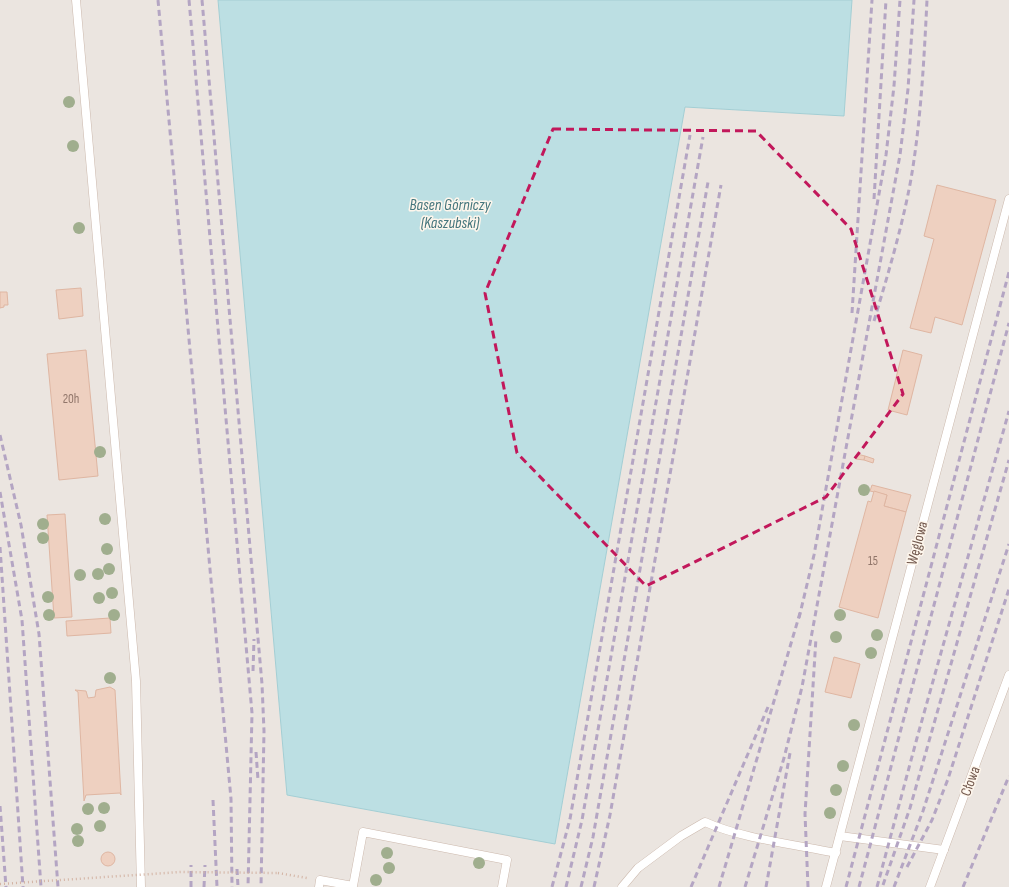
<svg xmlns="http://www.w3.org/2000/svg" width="1009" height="887" viewBox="0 0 1009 887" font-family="'Sofia Sans Condensed',sans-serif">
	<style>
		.industrial { fill: #ebe5e0 }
		.water { fill: #bcdfe3; stroke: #a3ced4 }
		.building { fill: #eed0c0; stroke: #dfb6a2 }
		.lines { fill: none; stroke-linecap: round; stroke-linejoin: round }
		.service-casing { stroke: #ccb9ad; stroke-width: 9 }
		.path { stroke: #d3b3a3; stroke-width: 2.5; stroke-dasharray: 1 3; stroke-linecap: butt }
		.service { stroke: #fff; stroke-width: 8 }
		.rail { stroke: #b4a5c3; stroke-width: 3; stroke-dasharray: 6 4; stroke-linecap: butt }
		.path-bridge { stroke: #d3b3a3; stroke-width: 2.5; stroke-dasharray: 1 3; stroke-linecap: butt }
		.tree { fill: #a0ae8e }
		.marked { fill: none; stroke: #c2185b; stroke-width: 3; stroke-dasharray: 8 5; stroke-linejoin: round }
		.labels { text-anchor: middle; stroke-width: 3; stroke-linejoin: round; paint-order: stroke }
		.number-label { font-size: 13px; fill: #91766a }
		.street-label { font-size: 15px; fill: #72584d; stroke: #fef6ec }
		.water-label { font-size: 16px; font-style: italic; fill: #45767d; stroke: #fef6ec }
	</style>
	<rect width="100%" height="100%" fill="#fbf2e6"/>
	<!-- industrial -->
	<polygon class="industrial" points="0,0 218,0 287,795 555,843 685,107 844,116 852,0 1009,0 1009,887 0,887"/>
	<!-- water -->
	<polygon class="water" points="218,0 852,0 844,116 685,107 555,844 287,795"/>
	<!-- building -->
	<g class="building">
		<polygon points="937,185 996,200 962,325 935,317 931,333 910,328 934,239 924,236"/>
		<polygon points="81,288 83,316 59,319 56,290"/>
		<polygon points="0,292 7,292 8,305 4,305 4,307 0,308"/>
		<polygon points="86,350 98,476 59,480 47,354"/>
		<polygon points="903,350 922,355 907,415 888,410"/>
		<polygon points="857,454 865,456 864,460 856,459"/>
		<polygon points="865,456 874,459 873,463 864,460"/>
		<polygon points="872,485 911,495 906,512 884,506 887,495 870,491"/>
		<polygon points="874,491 887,495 884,506 906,512 878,618 839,607 868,501 871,502"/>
		<polygon points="65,514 72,617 54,618 47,515"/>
		<polygon points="110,618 111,633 67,636 66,621"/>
		<polygon points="834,657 860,664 851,698 825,692"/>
		<polygon points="110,687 115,690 121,795 120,793 86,795 84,801 78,692 75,690 86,691 88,698 95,697 96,690"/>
		<circle cx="108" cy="859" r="7"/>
	</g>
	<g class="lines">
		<!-- service casing -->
		<g class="service-casing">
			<g id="service">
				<polyline points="76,0 136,681 141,887"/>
				<polyline points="840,836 944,850"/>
				<polyline points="319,887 320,880 353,886 363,832 507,860 502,887"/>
				<path d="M622,887l16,-19 43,-32 24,-14c35,16 92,23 131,31"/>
				<polyline points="826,887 1009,199"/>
				<polyline points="930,887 1009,675"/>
			</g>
		</g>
		<!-- path -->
		<polyline class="path" points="278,873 307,878"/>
		<!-- service -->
		<use href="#service" class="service"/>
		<!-- rail -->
		<g class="rail">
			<polyline points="158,0 231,799 232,887"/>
			<polyline points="189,0 252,713 248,887"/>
			<polyline points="202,0 262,684 264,731 261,887"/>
			<polyline points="874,199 886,0"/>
			<polyline points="852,313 872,0"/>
			<path d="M874,321c14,-47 28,-93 37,-142 10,-59 13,-119 16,-179"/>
			<polyline points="0,435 21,525 39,634 58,887"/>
			<polyline points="0,492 22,620 41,887"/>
			<polyline points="0,547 23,887"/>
			<polyline points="799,618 814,555 886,155 894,86 900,0"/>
			<polyline points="253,671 254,639"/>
			<polyline points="256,752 258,780"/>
			<polyline points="213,800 217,887"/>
			<polyline points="0,806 6,887"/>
			<polyline points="907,867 932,820 948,779 1009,589"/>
			<polyline points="237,869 238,887"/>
			<polyline points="883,885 910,808 1009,460"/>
			<polyline points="191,887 191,865"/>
			<polyline points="204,887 205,865"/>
			<polyline points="552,887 570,819 690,135"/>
			<polyline points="566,887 582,820 703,137"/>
			<polyline points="581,887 593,837 708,182"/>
			<polyline points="594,887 610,815 721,185"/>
			<polyline points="691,887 768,707"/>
			<polyline points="719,887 800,613"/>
			<polyline points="745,887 784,758 802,687 900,155 908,89 914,0"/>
			<polyline points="766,887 790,753"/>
			<polyline points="808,887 805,814 816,638"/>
			<polyline points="846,887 1009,272"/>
			<polyline points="859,887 1009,323"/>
			<polyline points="877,887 917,738 1009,411"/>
			<polyline points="894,887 923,811 1009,544"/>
			<polyline points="963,887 1009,776"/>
		</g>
		<!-- path-bridge -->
		<polyline class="path-bridge" points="0,884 181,872 278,873"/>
	</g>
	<!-- trees -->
	<g class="tree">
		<circle cx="69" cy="102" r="6"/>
		<circle cx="73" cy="146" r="6"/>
		<circle cx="79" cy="228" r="6"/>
		<circle cx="100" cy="452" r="6"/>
		<circle cx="864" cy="490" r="6"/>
		<circle cx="105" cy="519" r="6"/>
		<circle cx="43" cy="524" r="6"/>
		<circle cx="43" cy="538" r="6"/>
		<circle cx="107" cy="549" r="6"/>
		<circle cx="109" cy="569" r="6"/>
		<circle cx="98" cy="574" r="6"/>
		<circle cx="80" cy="575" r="6"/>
		<circle cx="112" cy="593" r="6"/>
		<circle cx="48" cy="597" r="6"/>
		<circle cx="99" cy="598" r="6"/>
		<circle cx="49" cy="615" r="6"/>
		<circle cx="114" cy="615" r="6"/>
		<circle cx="840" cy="615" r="6"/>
		<circle cx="877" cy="635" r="6"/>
		<circle cx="836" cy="637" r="6"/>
		<circle cx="871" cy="653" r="6"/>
		<circle cx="110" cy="678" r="6"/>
		<circle cx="854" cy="725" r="6"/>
		<circle cx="843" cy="766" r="6"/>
		<circle cx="836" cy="790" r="6"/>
		<circle cx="104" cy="808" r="6"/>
		<circle cx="88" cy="809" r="6"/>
		<circle cx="830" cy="813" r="6"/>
		<circle cx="100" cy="826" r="6"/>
		<circle cx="77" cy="829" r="6"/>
		<circle cx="78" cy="841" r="6"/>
		<circle cx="387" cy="853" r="6"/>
		<circle cx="479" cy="863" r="6"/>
		<circle cx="389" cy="868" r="6"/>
		<circle cx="376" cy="880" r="6"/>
	</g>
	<!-- marked area -->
	<path class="marked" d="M553,129l203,2 95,98 52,165 -77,103 -180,89 -129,-133 -32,-160z"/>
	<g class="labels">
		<!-- number labels -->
		<g class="number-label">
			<text x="71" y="403">20h</text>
			<text x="873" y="565">15</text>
		</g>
		<!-- street labels -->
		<g class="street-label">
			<text transform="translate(917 543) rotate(-75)" y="5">Węglowa</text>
			<text transform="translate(970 781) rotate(-70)" y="5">Cłowa</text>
		</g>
		<!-- water labels -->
		<g class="water-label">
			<text x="450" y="210">Basen Górniczy<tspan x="450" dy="18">(Kaszubski)</tspan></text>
		</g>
	</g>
</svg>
